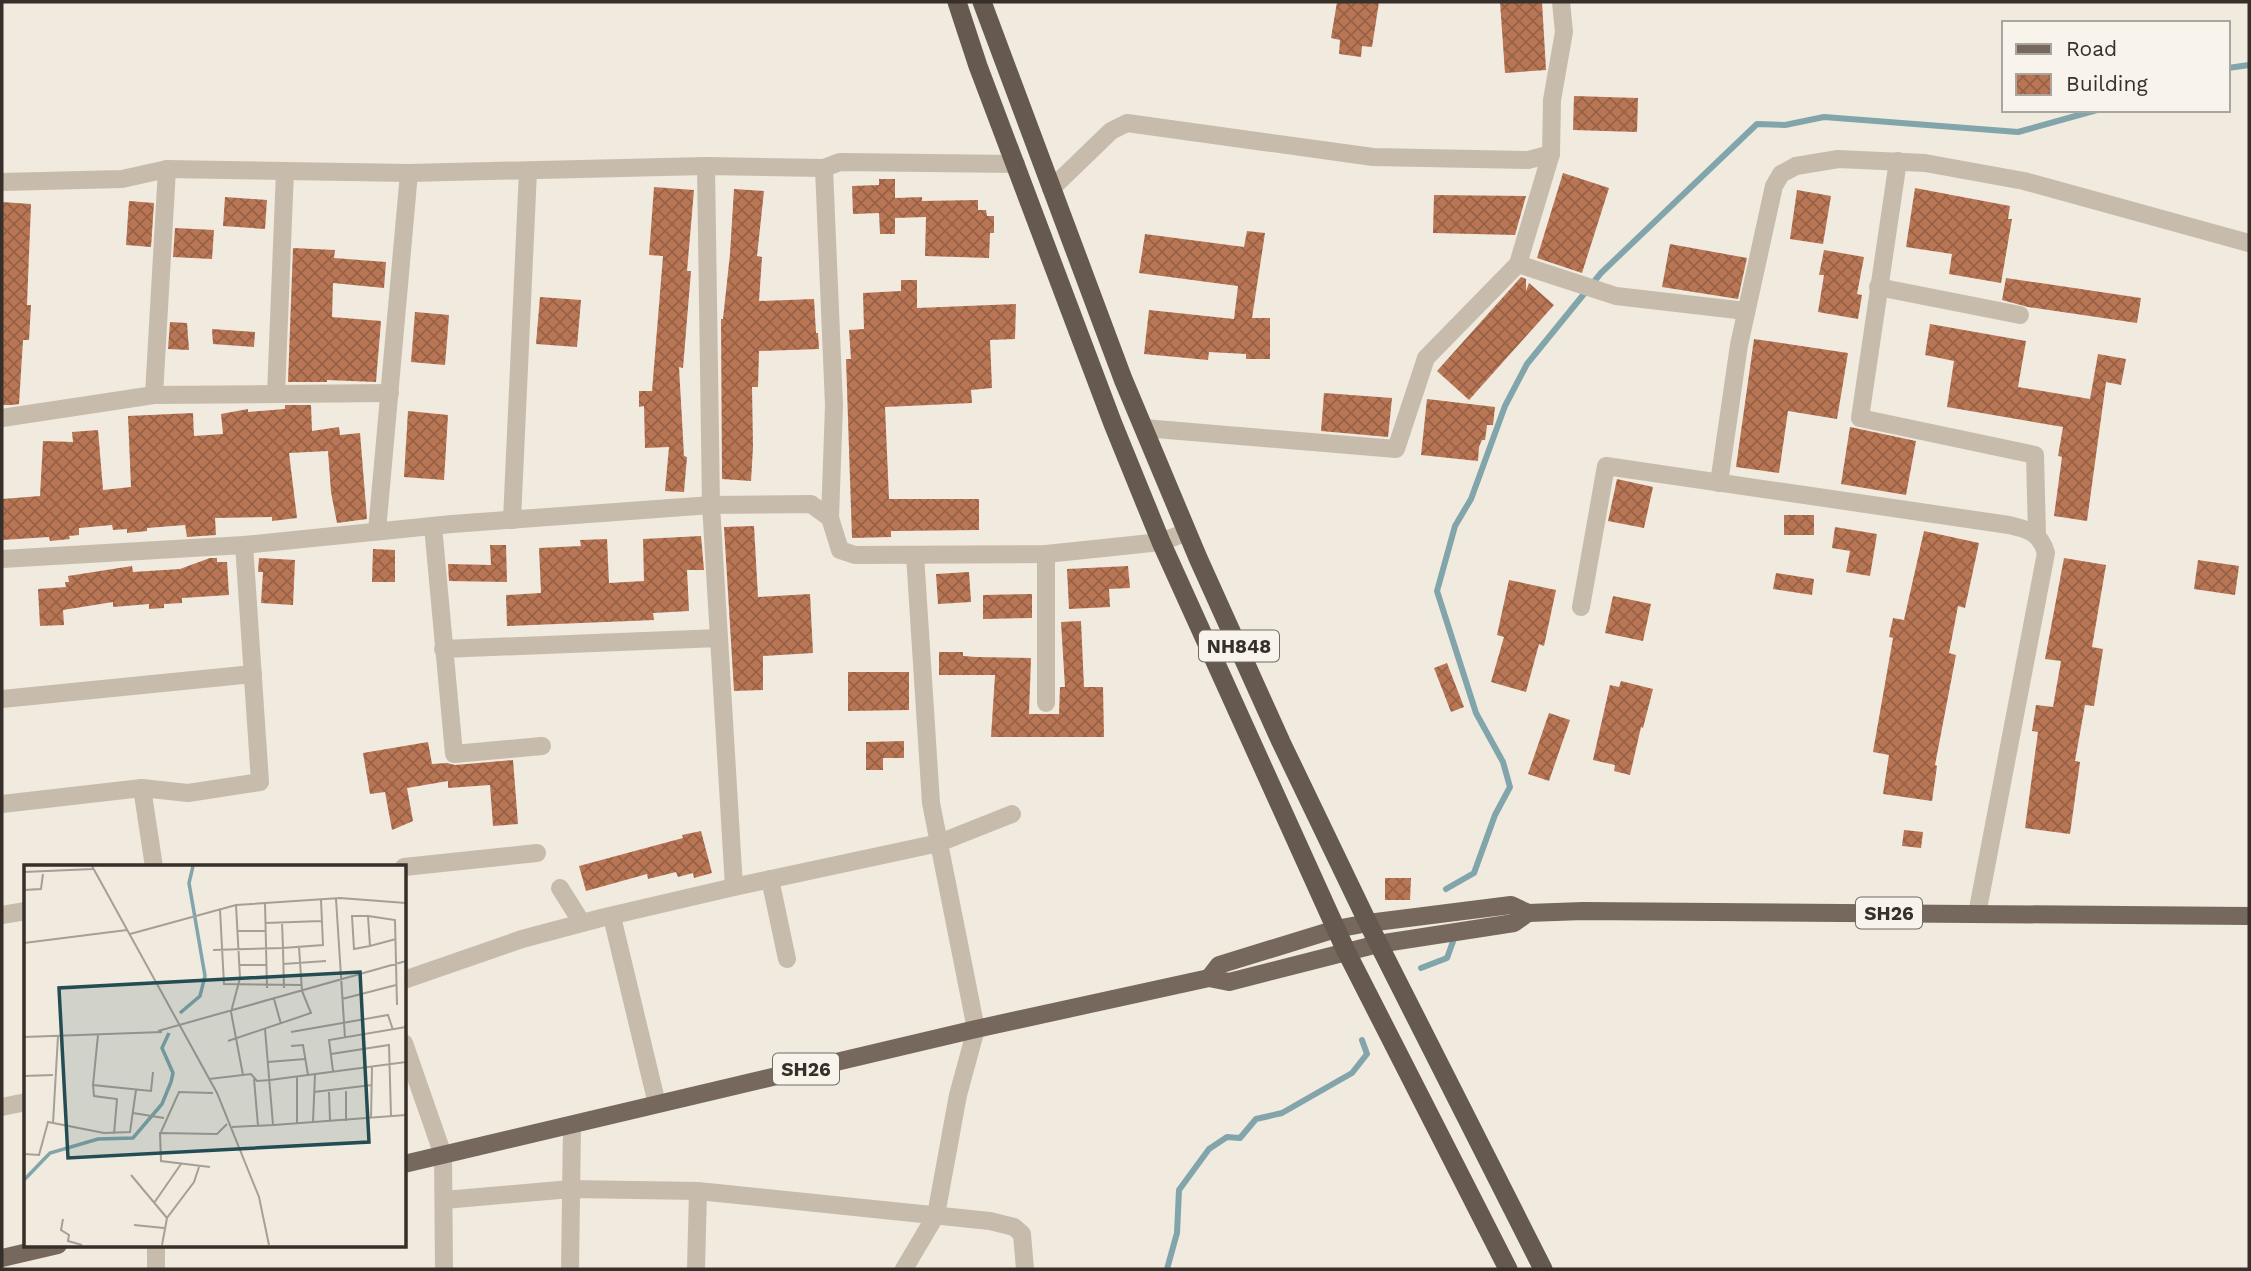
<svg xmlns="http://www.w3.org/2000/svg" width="2251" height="1271" viewBox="0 0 2251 1271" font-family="'Work Sans',sans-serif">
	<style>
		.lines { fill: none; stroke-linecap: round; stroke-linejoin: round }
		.stream { stroke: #81a5aa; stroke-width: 6 }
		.building { fill: url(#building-cross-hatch) }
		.minor { stroke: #c7bbac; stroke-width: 18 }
		.primary { stroke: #76685d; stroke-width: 18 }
		.trunk { stroke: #665950; stroke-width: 19 }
		.labels { text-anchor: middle; stroke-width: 5; stroke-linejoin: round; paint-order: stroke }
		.shield { fill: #f8f3eb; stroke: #706a64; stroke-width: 2 }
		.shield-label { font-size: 19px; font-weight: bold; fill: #362f2a }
		.inset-river { fill: none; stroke: #81a5aa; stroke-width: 3.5 }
		.inset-road { fill: none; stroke: #a69f97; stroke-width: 2 }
		.view { fill: #244c53; fill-opacity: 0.15; stroke: #244c53; stroke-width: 3.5 }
		.inset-edge { fill: none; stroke: #362f2a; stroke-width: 3.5 }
	</style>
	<defs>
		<pattern id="building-cross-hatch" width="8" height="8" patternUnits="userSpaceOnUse" patternTransform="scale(1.75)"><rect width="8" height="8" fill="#b97655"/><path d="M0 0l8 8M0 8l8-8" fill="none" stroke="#976147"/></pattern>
	</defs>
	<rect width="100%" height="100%" fill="#f0eadf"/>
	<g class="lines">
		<!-- stream -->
		<g class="stream">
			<polyline points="2228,68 2249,65"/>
			<polyline points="1446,889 1474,873 1495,815 1510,787 1503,762 1476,713 1437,591 1455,526 1471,499 1505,406 1527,364 1601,273 1757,124 1785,125 1824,117 2018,132 2097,110"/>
			<polyline points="1421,968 1447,958 1455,936"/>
			<polyline points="1167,1269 1177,1233 1179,1190 1209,1149 1227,1137 1240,1138 1256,1119 1282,1113 1352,1073 1367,1054 1362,1040"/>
		</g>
	</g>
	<!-- building -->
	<g class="building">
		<polygon points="1337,2 1379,2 1372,47 1362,46 1361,57 1339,54 1340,40 1331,38"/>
		<polygon points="1500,2 1542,2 1546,70 1505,73"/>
		<polygon points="1574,96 1638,98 1637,132 1573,130"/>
		<polygon points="1563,173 1609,188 1582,273 1537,258"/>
		<polygon points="879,179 895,179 895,198 922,197 922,201 978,200 978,210 986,210 987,216 994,216 994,233 990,233 989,258 925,256 926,217 895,218 895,234 880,234 879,213 853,214 852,186 879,185"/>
		<polygon points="654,187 694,190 687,271 691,271 683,368 679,367 684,456 687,457 684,492 665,491 669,447 645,448 644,406 639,407 639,391 652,391 663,256 649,255"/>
		<polygon points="1915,188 2010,206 2008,219 2012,219 2001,283 1949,274 1952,254 1906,247"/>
		<polygon points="734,189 764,191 757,256 762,257 759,301 814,299 816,333 818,333 819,349 759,351 758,387 752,387 753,447 751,481 722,479 721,319 723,319 730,254"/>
		<polygon points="1797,190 1831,196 1823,244 1790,239"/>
		<polygon points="1434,195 1526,196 1515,235 1433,233"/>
		<polygon points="225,197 267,200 265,229 223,226"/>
		<polygon points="129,201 154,203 151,247 126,245"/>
		<polygon points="2,202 31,204 27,305 31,305 29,340 23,340 19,404 11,405 2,405"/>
		<polygon points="175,228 214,230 212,259 173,257"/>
		<polygon points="1247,231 1265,233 1252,318 1270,318 1270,359 1246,359 1246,354 1209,352 1208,360 1144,354 1149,310 1234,319 1238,286 1139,273 1145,234 1244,247"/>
		<polygon points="1670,244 1747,258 1738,299 1662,287"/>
		<polygon points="293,248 335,250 334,258 386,262 384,288 333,283 332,317 381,321 376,382 327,380 327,382 288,382"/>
		<polygon points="1824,250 1864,257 1857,294 1862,295 1858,319 1818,312 1824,275 1819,275"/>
		<polygon points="1521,277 1526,279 1526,291 1529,283 1554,305 1469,400 1437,371"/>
		<polygon points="2006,278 2141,298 2137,323 2028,307 2002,300"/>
		<polygon points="901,280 917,280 917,308 1016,304 1015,339 990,340 992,388 971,390 972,403 885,407 889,499 979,499 979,530 891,531 891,537 852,538 846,359 851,359 849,330 864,329 863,293 901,291"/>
		<polygon points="540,297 581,300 577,347 536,344"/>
		<polygon points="415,312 449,315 445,365 411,362"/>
		<polygon points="170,322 187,323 189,350 168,349"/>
		<polygon points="1930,324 2026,341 2018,387 2090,399 2098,354 2126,359 2121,385 2106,382 2087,521 2054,516 2062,457 2058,456 2063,427 1947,407 1954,361 1925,355"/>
		<polygon points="212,329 255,332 254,347 213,344"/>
		<polygon points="1754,339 1848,353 1837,419 1788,411 1779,473 1736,467"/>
		<polygon points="1324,393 1392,398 1388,437 1321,431"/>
		<polygon points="1427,399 1495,407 1493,425 1487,425 1485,440 1482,440 1479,447 1478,461 1421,455"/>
		<polygon points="285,405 311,405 312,431 339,427 340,435 360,433 367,519 337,523 331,492 328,451 289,453 297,518 272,521 272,517 215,518 216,535 187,537 185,525 147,528 147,531 127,533 127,529 113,530 112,525 79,528 79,535 69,536 70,539 50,541 49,537 2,540 2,499 40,496 43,441 73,442 72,432 98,430 103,490 131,487 128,416 193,413 194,436 223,434 221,414 248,409 248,412 285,409"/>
		<polygon points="408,411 448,415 444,480 404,477"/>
		<polygon points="1850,427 1916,441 1906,495 1841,484"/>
		<polygon points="1617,479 1653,487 1644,528 1608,521"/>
		<rect x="1784" y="515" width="30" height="20"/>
		<polygon points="754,526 758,597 810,594 813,653 763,656 763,690 734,691 724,527"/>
		<polygon points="1835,527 1877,534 1870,576 1846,572 1850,551 1832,548"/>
		<polygon points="1924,531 1979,543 1965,608 1958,606 1949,653 1956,655 1935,765 1937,766 1932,801 1883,794 1889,755 1873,752 1893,638 1889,637 1893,618 1904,620"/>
		<polygon points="701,536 704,570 687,570 689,611 653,613 654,620 507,626 506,595 541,593 539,548 581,546 580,540 607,539 609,583 644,581 643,539"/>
		<polygon points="490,545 506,545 507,582 449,581 448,564 491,565"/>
		<polygon points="373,549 395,550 395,582 372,582"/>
		<polygon points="210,558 217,558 217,562 227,562 229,595 182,598 182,603 164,604 164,608 149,609 149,604 113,607 113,602 63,610 64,625 40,626 38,589 66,587 65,582 69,582 68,576 132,566 133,572 180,569"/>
		<polygon points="259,558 295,560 293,605 261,603 263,572 258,572"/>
		<polygon points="2064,558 2106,565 2092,647 2103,649 2094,706 2085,705 2075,761 2080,762 2070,834 2025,828 2038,732 2032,731 2036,705 2053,707 2061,661 2045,659"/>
		<polygon points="2198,560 2239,566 2235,595 2194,589"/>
		<polygon points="1128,566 1130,588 1109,589 1110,607 1069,609 1067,569"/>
		<polygon points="969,572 971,602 938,604 936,574"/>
		<polygon points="1776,573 1814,579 1812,595 1773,589"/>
		<polygon points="1509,580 1556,590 1544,646 1539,644 1526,692 1491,682 1504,637 1497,635"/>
		<polygon points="1032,594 1032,618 983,619 983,595"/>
		<polygon points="1613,596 1651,604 1643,641 1605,633"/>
		<polygon points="1081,621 1084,687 1103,687 1104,737 991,737 995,675 939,675 939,652 963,652 963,656 976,657 1031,658 1029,714 1059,714 1060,687 1065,687 1061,622"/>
		<polygon points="1447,663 1464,707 1451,712 1434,668"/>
		<polygon points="848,672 909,672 909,710 848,711"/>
		<polygon points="1621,681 1653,689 1643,728 1641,727 1630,775 1614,771 1615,765 1593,760 1610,685 1619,687"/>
		<polygon points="1549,713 1570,720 1549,781 1528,774"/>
		<polygon points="904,741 904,758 883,758 883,770 866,770 866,742"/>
		<polygon points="428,742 432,764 447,763 455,765 513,760 518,824 493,826 490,785 448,788 448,781 407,788 413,821 392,830 385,792 370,794 363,753"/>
		<polygon points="1904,830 1923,832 1921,848 1902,846"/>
		<polygon points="701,831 712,873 694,878 693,873 678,877 676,872 648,879 647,874 586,891 579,866 683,838 682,835"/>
		<polygon points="1385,878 1411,878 1410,900 1385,900"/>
	</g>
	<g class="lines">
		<!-- minor -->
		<g class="minor">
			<polyline points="1898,161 1860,418 2035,455 2037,535"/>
			<polyline points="824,168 834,405 830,518"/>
			<polyline points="2,182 122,179 167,169 409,173 706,166"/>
			<polyline points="1051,189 1111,131 1127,123 1373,157 1528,160 1551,154 1552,100 1564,32 1561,2"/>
			<polyline points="1518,264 1616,296 1746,311"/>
			<polyline points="1878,287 2020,315"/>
			<polyline points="276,394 285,171"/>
			<polyline points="154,395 167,169"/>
			<polyline points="2,418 154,395 390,393"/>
			<polyline points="1144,428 1396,449 1426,358 1518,264 1551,154"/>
			<polyline points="1719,483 1739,345 1774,186 1781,174 1796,166 1838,159 1925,163 2024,181 2249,243"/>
			<polyline points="512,520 528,171"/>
			<polyline points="433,526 454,754 542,746"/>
			<polyline points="377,531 409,173"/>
			<polyline points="2,559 244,545 452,524 711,505 811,504 830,518 840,550 855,555 1046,554 1161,542 1187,532"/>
			<path d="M1581,607l25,-141 403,59c18,4 32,8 37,28l-69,361"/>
			<polyline points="443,649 719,638"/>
			<polyline points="2,699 253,674"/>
			<polyline points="1046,703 1046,554"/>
			<polyline points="142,788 154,867"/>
			<polyline points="2,804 142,788 188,793 260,782 244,545"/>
			<polyline points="404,867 537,853"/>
			<polyline points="770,879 787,959"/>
			<polyline points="734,887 711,505 706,166 824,168 840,162 1016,164"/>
			<polyline points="560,888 582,923"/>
			<polyline points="2,915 26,911"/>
			<polyline points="612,917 657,1104"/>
			<polyline points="404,980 522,939 601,918 734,887 939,843 1012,814"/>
			<polyline points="404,1043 443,1155 444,1269"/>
			<polyline points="2,1107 26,1102"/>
			<polyline points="444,1200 571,1189 698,1191 990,1221 1014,1227 1022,1234 1025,1269"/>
			<polyline points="156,1269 156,1245"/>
			<polyline points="570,1269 572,1126"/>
			<polyline points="696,1269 698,1191"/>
			<polyline points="904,1269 936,1215 958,1095 976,1029 931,803 915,555"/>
		</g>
		<!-- primary -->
		<g class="primary">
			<polyline points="1209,978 1219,965 1336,929 1368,923 1511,905 1528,913 1583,911 2249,916"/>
			<polyline points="404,1164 976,1029 1209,978 1229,982 1378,944 1514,923 1528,913"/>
			<polyline points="2,1258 58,1245"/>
		</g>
		<!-- trunk -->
		<g class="trunk">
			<polyline points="957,2 978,66 1113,424 1161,542 1346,951 1508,1269"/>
			<polyline points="982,2 1123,379 1198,558 1281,742 1368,923 1543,1269"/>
		</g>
	</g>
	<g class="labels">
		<!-- shield labels -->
		<g class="shield">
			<rect x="1199" y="630.5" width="80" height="31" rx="5"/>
			<rect x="1856" y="897.5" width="66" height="31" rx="5"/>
			<rect x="773" y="1053.5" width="66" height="31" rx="5"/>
		</g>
		<g class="shield-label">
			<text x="1239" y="653">NH848</text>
			<text x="1889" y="920">SH26</text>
			<text x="806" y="1076">SH26</text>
		</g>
	</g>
	<!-- overview -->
	<g transform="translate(24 865)">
		<rect width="382" height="382" fill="#f0eadf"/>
		<path class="inset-river" d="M156,148l20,-17 5,-20 -16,-93 4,-17M0,315l26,-27 48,-14 35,-1 29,-34 9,-22 2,-9 -11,-25 7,-15"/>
		<path class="inset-road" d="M68,1l125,227 42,104 10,48M0,7l69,-3M0,25l17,-1 2,-15M312,34l9,139M241,38l2,85M212,40l4,73 -9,34 12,63M196,45l4,74 77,1M344,51h-16l2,33 16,-3M241,58l57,-2M214,66h28M106,69l106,-29 104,-7 66,5M372,74l-26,7 -2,-30 27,4 2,85M0,78l103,-13M189,85l70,-2 -1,-26M259,99l43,-3M215,100h27M260,123l-1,-40 40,-3 -2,-45M250,134l7,25M318,134l54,-14M134,166l248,-70M267,167l97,-17 5,15M74,170l-5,50 58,6 2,-19M0,172l138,-5M204,176l83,-28 -9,-22 -3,-44M267,181l12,-1 5,30M307,189l58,-9 2,71M244,197l37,-3M309,206l-4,-31 77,-13M0,211l29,-1M273,211v47M185,214l42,-5 6,7 13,-1 136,-18M230,214l4,47M69,220l1,11 23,3 -3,35M290,227l58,-7M305,227l1,29M109,248l31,5M347,253l1,-51M322,256v-30M289,257l2,-48M29,258l5,-87M250,260l132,-10M208,262l41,-2 -8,-96M137,267l18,-40 34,1M0,289l15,1 9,-33 56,11 26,-1 6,-42M186,302l-49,-6 -1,-28 57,1 10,-10M107,310l36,43M130,338l27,-39M39,354l-2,11 8,5 -1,6 14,4M110,360l30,3M138,380l5,-27 27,-36 5,-15"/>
		<path class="view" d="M336,107l9,170 -301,16 -9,-170z"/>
		<rect width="382" height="382" class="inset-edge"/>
	</g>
	<!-- border -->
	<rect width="2251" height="1271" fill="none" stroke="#362f2a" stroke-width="7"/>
	<!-- legend -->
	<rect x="2002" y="21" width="228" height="91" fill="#f8f3eb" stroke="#aaa59e" stroke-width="2"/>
	<rect x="2016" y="44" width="35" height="10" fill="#76685d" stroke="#aaa59e" stroke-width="2"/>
	<text x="2066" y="56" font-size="21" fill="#362f2a">Road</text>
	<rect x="2016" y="74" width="35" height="21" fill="url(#building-cross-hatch)" stroke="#aaa59e" stroke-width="2"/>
	<text x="2066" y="91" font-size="21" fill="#362f2a">Building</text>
</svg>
